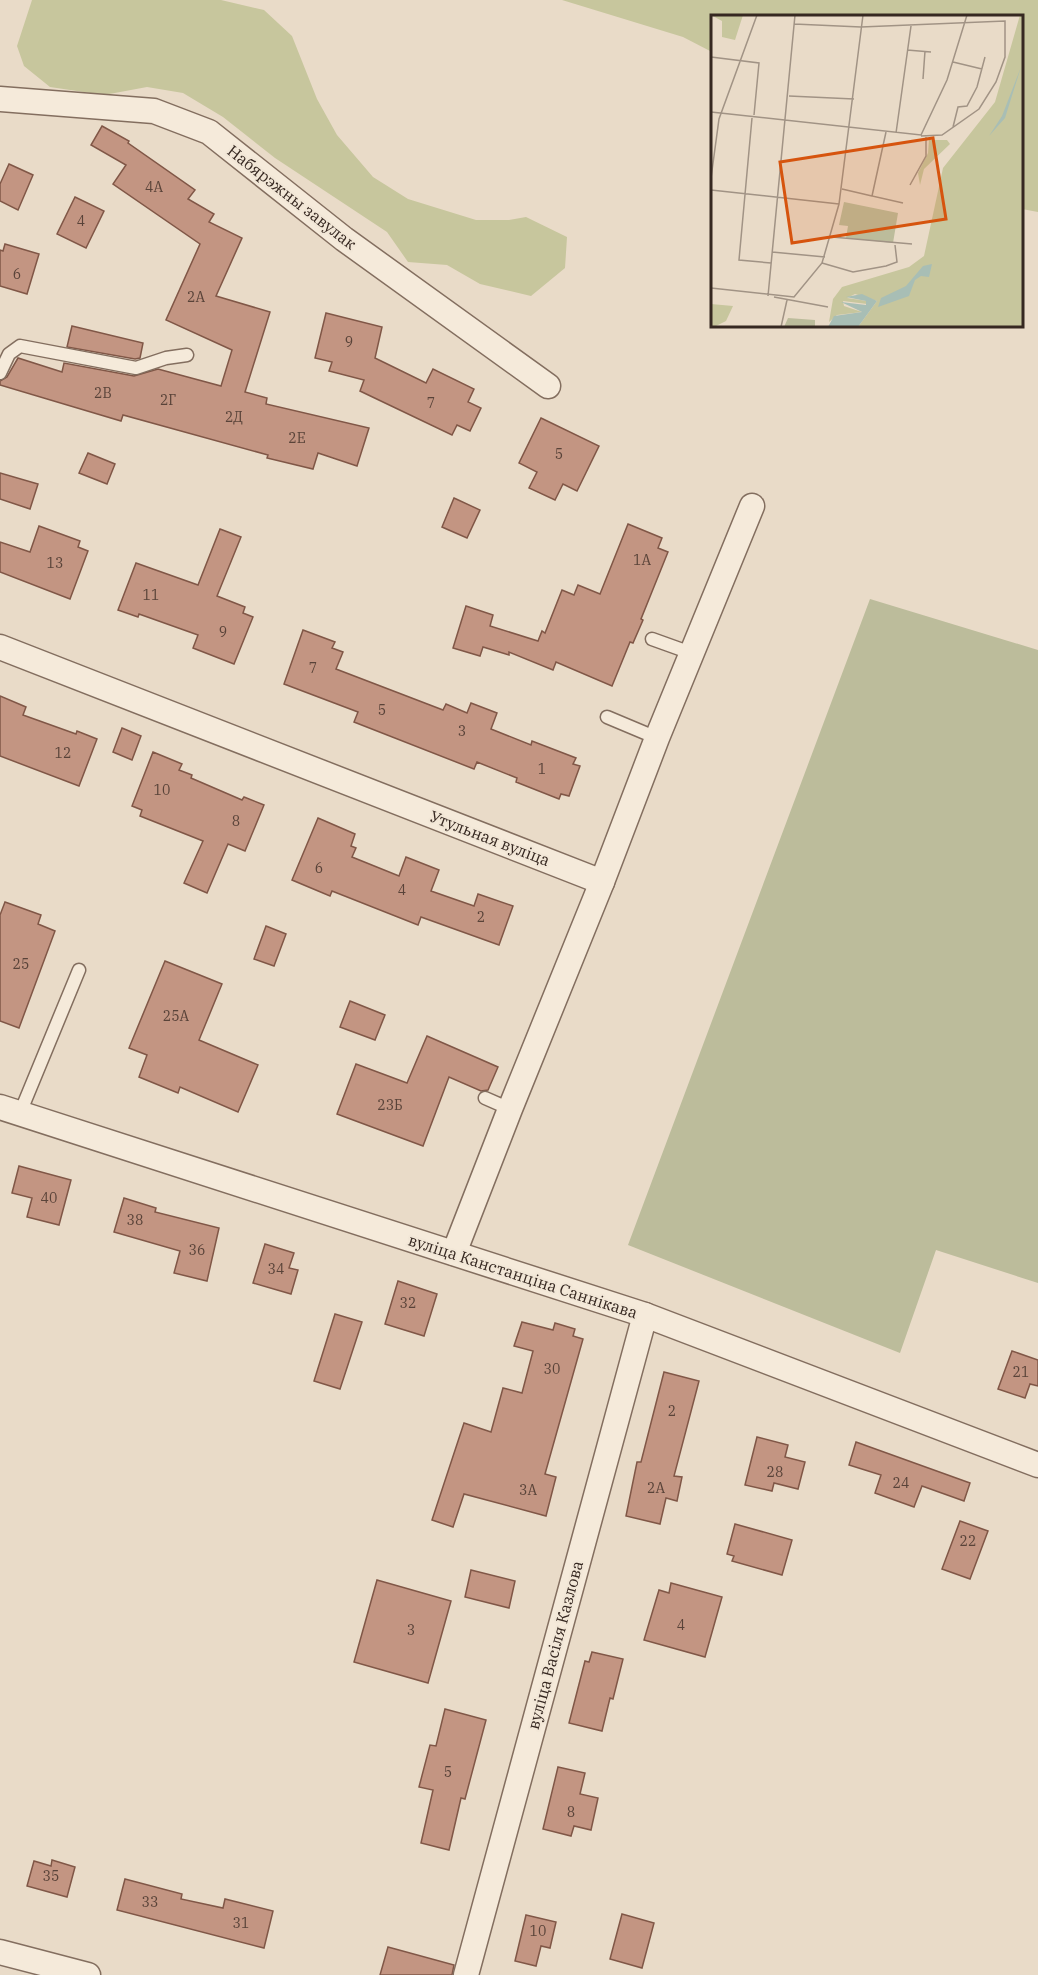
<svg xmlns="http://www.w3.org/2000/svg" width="1038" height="1975" viewBox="0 0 1038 1975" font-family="'IBM Plex Serif',serif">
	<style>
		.green { fill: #c7c69d }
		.cemetery { fill: #bcbc9b }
		.building { fill: #c39582; stroke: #805747; stroke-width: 1.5 }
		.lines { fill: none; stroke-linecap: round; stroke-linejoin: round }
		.service-casing { stroke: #836e5f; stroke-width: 15 }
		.minor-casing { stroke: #836e5f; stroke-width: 27 }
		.service { stroke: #f5eada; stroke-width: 12 }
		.minor { stroke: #f5eada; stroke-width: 24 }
		.labels { text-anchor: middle; stroke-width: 4.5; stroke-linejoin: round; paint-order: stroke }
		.number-label { font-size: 14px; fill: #594339 }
		.street-label { font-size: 16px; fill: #362821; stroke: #f2e7d7 }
		.inset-road { fill: none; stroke: #a19385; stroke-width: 1.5 }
		.view { fill: #d6540e; fill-opacity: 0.15; stroke: #d6540e; stroke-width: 3 }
		.inset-edge { fill: none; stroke: #362821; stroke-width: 3 }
	</style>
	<rect width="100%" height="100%" fill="#e9dbc8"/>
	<!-- green -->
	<g class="green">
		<polygon points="32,0 221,0 264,10 292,36 317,99 337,135 373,177 408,199 476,220 509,220 526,217 567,237 565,268 531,296 480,284 447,265 408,262 387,232 275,158 223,117 183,93 147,87 104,95 50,87 24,66 17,46"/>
		<polygon points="562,0 1038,0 1038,212 1022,209 1022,16 712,16 712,52 683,37"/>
	</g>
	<!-- cemetery -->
	<polygon class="cemetery" points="870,599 1038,650 1038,1283 936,1250 900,1353 628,1245"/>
	<!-- building -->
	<g class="building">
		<polygon points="102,126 129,141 128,143 195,190 188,199 214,214 209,222 242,238 216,296 270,312 245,392 267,398 266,404 369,428 357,466 318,453 313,469 267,458 268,455 123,415 121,421 0,385 0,381 7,377 18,358 62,372 64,363 134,376 158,369 221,386 232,350 166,320 200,244 113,184 126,165 91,145"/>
		<polygon points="9,164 33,175 18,210 0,201 0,184"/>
		<polygon points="75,197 104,211 86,248 57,234"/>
		<polygon points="5,244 39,254 27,294 0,286 0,250 3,251"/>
		<polygon points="326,313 382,327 375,358 426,383 433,369 474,389 468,402 481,408 470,431 457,425 452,435 360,391 364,380 329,371 332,362 315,358"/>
		<polygon points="72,326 143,343 140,358 135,359 67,347"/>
		<polygon points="541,418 599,446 577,491 563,484 555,500 529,488 537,472 519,463"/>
		<polygon points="88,453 115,464 107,484 79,473"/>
		<polygon points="0,473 38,484 30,509 0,499"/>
		<polygon points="454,498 480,510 467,538 442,527"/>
		<polygon points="628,524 662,538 658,548 668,552 641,619 643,620 633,643 630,642 612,686 556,662 553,670 509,652 509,655 483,647 480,656 453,648 466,606 493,615 490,626 538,641 542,631 545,633 562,590 574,595 578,585 600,594"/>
		<polygon points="39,526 80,541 78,547 88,551 70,599 0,572 0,542 30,552"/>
		<polygon points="220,529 241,537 217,596 245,607 243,613 253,617 234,664 193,648 198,635 139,614 138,617 118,610 136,563 198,585"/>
		<polygon points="303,630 335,642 332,648 343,652 336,669 443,710 446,704 467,713 471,703 497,713 491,729 531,745 532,741 576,758 573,764 580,766 569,796 561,794 559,799 516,782 517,778 477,762 474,769 354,722 358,712 284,684"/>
		<polygon points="0,696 26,707 23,715 76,734 77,731 97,739 79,786 0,756"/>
		<polygon points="122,728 141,736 132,760 113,752"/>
		<polygon points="153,752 182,764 179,770 192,775 191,778 242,800 244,797 264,805 245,851 228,844 207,893 184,883 203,841 140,816 142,810 132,806"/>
		<polygon points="318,818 355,834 351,846 356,848 352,857 399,876 406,857 439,870 431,891 474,906 478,894 513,906 499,945 421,917 418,925 332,891 330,896 292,880"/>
		<polygon points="5,902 41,915 38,924 55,931 19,1028 0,1021 0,915"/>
		<polygon points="266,926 286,934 274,966 254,959"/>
		<polygon points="165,961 222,984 199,1040 258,1065 238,1112 180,1087 178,1093 139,1077 147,1055 129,1048"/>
		<polygon points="350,1001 385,1015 375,1040 340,1027"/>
		<polygon points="427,1036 498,1067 488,1090 481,1091 449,1077 423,1146 337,1114 356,1064 407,1083"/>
		<polygon points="19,1166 71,1180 59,1225 27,1217 32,1198 12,1193"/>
		<polygon points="124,1198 156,1208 155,1212 219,1228 207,1281 174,1273 180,1251 114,1232"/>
		<polygon points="265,1244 294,1253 289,1268 298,1270 291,1294 253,1283"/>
		<polygon points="398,1281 437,1294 424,1336 385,1324"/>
		<polygon points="335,1314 362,1322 340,1389 314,1381"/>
		<polygon points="522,1322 553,1330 555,1323 575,1329 573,1336 583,1339 545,1474 556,1477 546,1516 464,1494 453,1527 432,1520 464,1423 491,1432 503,1388 522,1393 533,1351 514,1346"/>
		<polygon points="1012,1351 1038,1360 1038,1386 1030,1384 1025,1398 998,1389"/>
		<polygon points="664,1372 699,1381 674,1476 682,1477 677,1501 666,1498 660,1524 626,1516 637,1462 641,1462"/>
		<polygon points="757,1437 788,1445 785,1457 805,1462 798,1489 774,1483 772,1491 745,1485"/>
		<polygon points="856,1442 970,1483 964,1501 922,1486 914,1507 875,1493 881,1475 849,1465"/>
		<polygon points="960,1521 988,1531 970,1579 942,1569"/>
		<polygon points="735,1524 792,1540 782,1575 732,1561 734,1556 727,1554"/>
		<polygon points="471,1570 515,1581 509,1608 465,1597"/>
		<polygon points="377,1580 451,1601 428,1683 354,1662"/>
		<polygon points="671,1583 722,1597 705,1657 644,1640 659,1590 669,1593"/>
		<polygon points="592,1652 623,1659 613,1699 610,1698 602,1731 569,1723 585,1661 589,1662"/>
		<polygon points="445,1709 486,1720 465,1799 461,1798 449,1850 421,1843 433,1790 419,1787 430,1745 436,1746"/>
		<polygon points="558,1767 585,1773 580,1794 598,1798 591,1830 574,1826 571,1836 543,1829"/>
		<polygon points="52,1860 75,1867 67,1897 27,1886 34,1861 51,1866"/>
		<polygon points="125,1879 182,1894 181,1899 223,1908 225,1899 273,1911 264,1948 117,1910"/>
		<polygon points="622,1914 654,1923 642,1968 610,1959"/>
		<polygon points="526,1915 556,1922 550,1948 541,1946 536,1966 515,1961"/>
		<polygon points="388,1947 454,1965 452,1975 380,1975"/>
	</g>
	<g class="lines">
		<!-- service casing -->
		<g class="service-casing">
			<g id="service">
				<polyline points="0,373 9,354 20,346 136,368 166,358 187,355"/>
				<polyline points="652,639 691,653"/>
				<polyline points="607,717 657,738"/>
				<polyline points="485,1098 510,1109"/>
				<polyline points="20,1113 79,970"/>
			</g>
		</g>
		<!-- minor casing -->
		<g class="minor-casing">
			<g id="minor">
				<polyline points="0,99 154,111 209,132 344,239 548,386"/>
				<polyline points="0,647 602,882 657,738 752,506"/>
				<polyline points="0,1107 645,1315 1038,1465"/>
				<polyline points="454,1253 510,1109 602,882"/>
				<polyline points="0,1952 88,1975"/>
				<polyline points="466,1975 645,1315"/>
			</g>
		</g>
		<!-- service -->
		<use href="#service" class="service"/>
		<!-- minor -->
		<use href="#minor" class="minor"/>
	</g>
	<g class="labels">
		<!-- number labels -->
		<g class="number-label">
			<text x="154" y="192">4А</text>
			<text x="81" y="226">4</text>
			<text x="17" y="279">6</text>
			<text x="196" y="302">2А</text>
			<text x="349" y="347">9</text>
			<text x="103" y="398">2В</text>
			<text x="168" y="405">2Г</text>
			<text x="431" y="408">7</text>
			<text x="234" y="422">2Д</text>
			<text x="297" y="443">2Е</text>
			<text x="559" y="459">5</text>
			<text x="642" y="565">1А</text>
			<text x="55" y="568">13</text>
			<text x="151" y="600">11</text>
			<text x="223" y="637">9</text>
			<text x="313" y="673">7</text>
			<text x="382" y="715">5</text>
			<text x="462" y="736">3</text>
			<text x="63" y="758">12</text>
			<text x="542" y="774">1</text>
			<text x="162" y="795">10</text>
			<text x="236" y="826">8</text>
			<text x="319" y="873">6</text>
			<text x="402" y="895">4</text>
			<text x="481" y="922">2</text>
			<text x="21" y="969">25</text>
			<text x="176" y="1021">25А</text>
			<text x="390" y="1110">23Б</text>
			<text x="49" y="1203">40</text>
			<text x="135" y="1225">38</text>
			<text x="197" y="1255">36</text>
			<text x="276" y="1274">34</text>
			<text x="408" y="1308">32</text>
			<text x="552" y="1374">30</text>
			<text x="1021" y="1377">21</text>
			<text x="672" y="1416">2</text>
			<text x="775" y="1477">28</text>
			<text x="901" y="1488">24</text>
			<text x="656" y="1493">2А</text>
			<text x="528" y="1495">3А</text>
			<text x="968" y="1546">22</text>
			<text x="681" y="1630">4</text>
			<text x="411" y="1635">3</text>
			<text x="448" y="1777">5</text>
			<text x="571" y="1817">8</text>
			<text x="51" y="1881">35</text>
			<text x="150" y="1907">33</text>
			<text x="241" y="1928">31</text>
			<text x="538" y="1936">10</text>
		</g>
		<!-- street labels -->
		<g class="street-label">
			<text transform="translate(292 197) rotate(38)" y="6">Набярэжны завулак</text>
			<text transform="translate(490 838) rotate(21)" y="6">Утульная вуліца</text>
			<text transform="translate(523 1276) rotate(18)" y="6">вуліца Канстанціна Саннікава</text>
			<text transform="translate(555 1645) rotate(-75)" y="6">вуліца Васіля Казлова</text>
		</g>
	</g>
	<!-- overview -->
	<g transform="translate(711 15)">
		<rect width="312" height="312" fill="#e9dbc8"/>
		<path d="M0,0h32l-8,25 -13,-3v-16zM309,0h3v312h-165l19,-26 -22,-7 -8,4 20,3v3l-24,-3 1,5 18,6 -25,3 -8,7 4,-23 9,-12 67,-20 15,-11 19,-88 52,-66zM218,125h18l3,4 -26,25 -4,16 -2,-12 10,-20zM0,289l22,2 -7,15 -12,6h-3z" fill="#c7c69d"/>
		<path d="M133,187l54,11 -5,30 -47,-5 2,-12 -9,-1zM77,303l27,2v7h-31z" fill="#bcbc9b"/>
		<path d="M310,52l-16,51 -16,18 13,-20zM221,249l-3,13 -8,-1 -6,4 -6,16 -31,11 3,-9 25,-12 17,-20zM151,279l15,7 -19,26h-30l6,-11 28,-4 -21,-10 25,3v-4l-20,-4z" fill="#a8beb5"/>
		<path class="inset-road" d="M83,9l67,3 144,-6v36l-9,25 -17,27 -37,26 -21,1M196,35l24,2M0,42l48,6 -5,52M242,47l29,7M212,64l2,-28M78,81l65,3M0,97l210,23 26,-55 20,-65M41,103l-13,142 32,3M242,112l5,-20 9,-1 10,-19 8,-30M175,117l-14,64 31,7M185,118l15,-107M0,163l8,-59 38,-104M199,170l16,-29v-19M131,174l30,7M0,175l128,14M121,222l80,7M61,237l53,5M111,248l31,9 33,-6 11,-4 -2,-17M0,273l83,9 28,-34 17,-59 24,-189M57,281l27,-281M63,282l54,10M70,312l6,-27"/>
		<path class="view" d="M222,123l13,81 -154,24 -12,-81z"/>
		<rect width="312" height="312" class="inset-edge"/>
	</g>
</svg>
